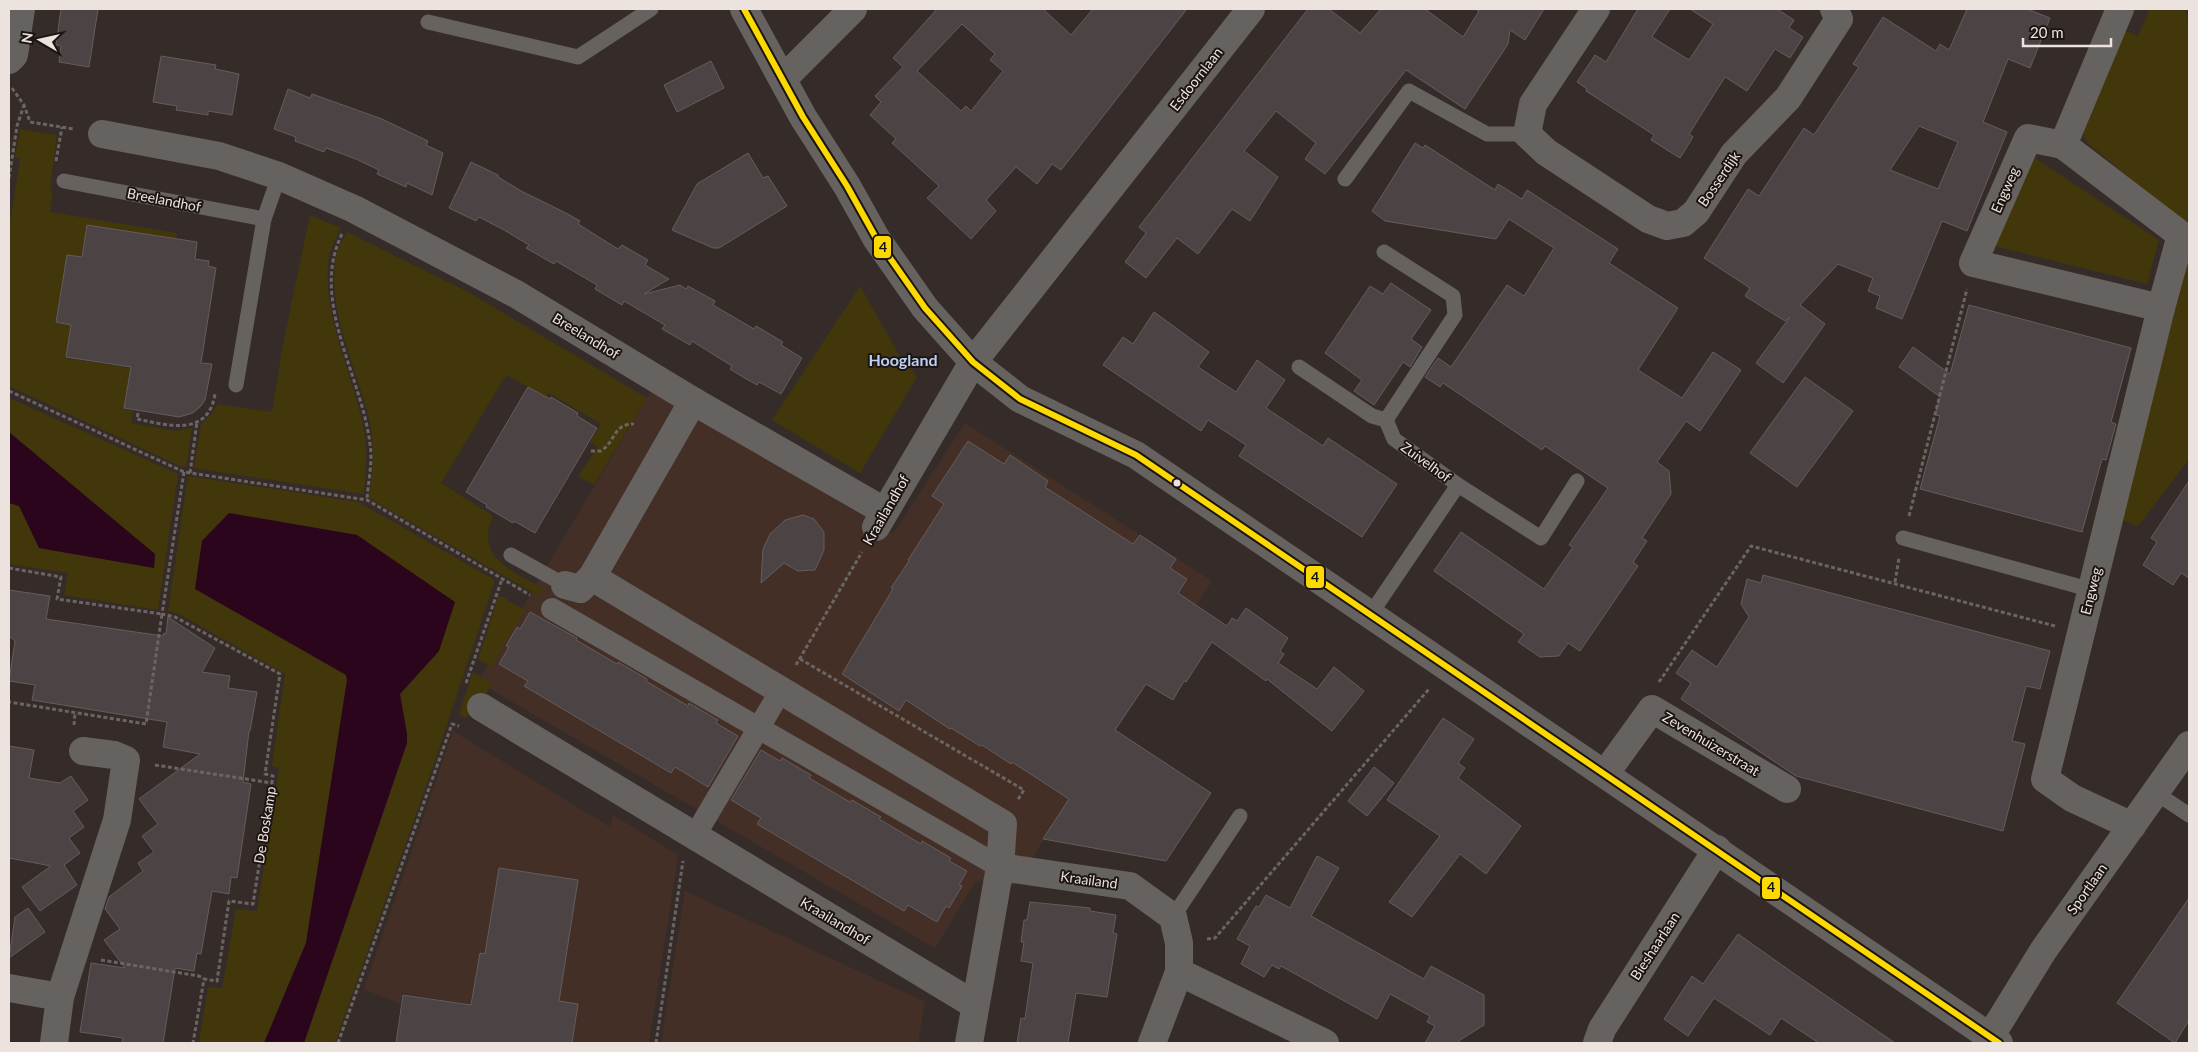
<svg xmlns="http://www.w3.org/2000/svg" width="2198" height="1052" viewBox="0 0 2198 1052" font-family="Lato,sans-serif">
	<style>
		.built { fill: #442f27 }
		.green { fill: #41370a }
		.water { fill: #2a051b }
		.building { fill: #4c4444; stroke: #655c5b; fill-rule: evenodd }
		.lines { fill: none; stroke-linecap: round; stroke-linejoin: round }
		.path { stroke: #6a6563; stroke-width: 3; stroke-dasharray: 4 2.5; stroke-linecap: butt }
		.service { stroke: #666260; stroke-width: 15 }
		.pedestrian { stroke: #666260; stroke-width: 22 }
		.minor { stroke: #666260; stroke-width: 28 }
		.tertiary { stroke: #666260; stroke-width: 28 }
		.bus-1-casing { stroke: #1c1512; stroke-width: 10 }
		.bus-1 { stroke: #fcd900; stroke-width: 6 }
		.bus-dot { fill: #ece2de; stroke: #1c1512; stroke-width: 2 }
		.labels { text-anchor: middle; stroke-width: 4; stroke-linejoin: round; paint-order: stroke }
		.street-label { font-size: 14px; fill: #ece2de; stroke: #1c1512 }
		.quarter-label { font-size: 16px; font-weight: bold; fill: #bbcff7; stroke: #1c1512 }
		.line-badge { stroke: #1c1512; stroke-width: 2 }
		.pale-badge-label { font-size: 14px; text-anchor: middle; font-weight: bold; fill: #111 }
	</style>
	<rect width="100%" height="100%" fill="#352c29"/>
	<!-- built -->
	<g class="built">
		<polygon points="652,390 893,534 965,423 1212,581 1014,886 976,881 935,948 478,682"/>
		<polygon points="453,731 610,827 613,815 678,855 649,1043 507,1043 469,1004 403,993 400,1004 364,989"/>
		<polygon points="685,891 925,1002 918,1043 661,1043"/>
	</g>
	<!-- green -->
	<g class="green">
		<polygon points="2150,9 2185,9 2189,25 2189,228 2088,143 2081,130 2117,28 2138,36"/>
		<polygon points="20,129 57,135 50,190 53,191 50,212 177,233 176,239 87,225 81,257 67,255 55,322 71,325 65,358 130,368 125,409 133,411 131,423 175,431 192,428 186,467 180,466 9,386 9,229 20,159 15,157"/>
		<polygon points="2030,155 2159,240 2147,284 1990,245"/>
		<path d="M310,215l31,13c-6,12 -12,23 -13,36 -4,56 24,108 35,161 5,23 3,46 1,69l-170,-26 7,-44 10,-9 7,-11 54,8 10,-63z"/>
		<path d="M347,232l121,60 179,106 -53,87 -16,-9 20,-29 -8,-5 11,-18 -52,-31 -3,4 -40,-22 -65,108 52,33c-19,42 20,55 51,73l-5,7 -170,-98c4,-25 6,-50 1,-75 -12,-55 -46,-114 -33,-171 2,-7 7,-14 10,-20z"/>
		<polygon points="2189,252 2189,459 2138,526 2120,519"/>
		<polygon points="860,286 898,353 917,377 860,473 772,420"/>
		<polygon points="9,398 178,474 158,610 64,595 68,573 9,564 9,503 19,505 39,548 72,554 155,561 155,555 9,432"/>
		<polygon points="188,476 358,502 495,580 433,766 335,1043 304,1043 407,743 407,734 400,694 439,651 357,535 229,513 202,541 346,675 347,680 306,943 264,1043 199,1043 208,987 222,988 236,909 257,911 279,768 272,766 285,674 179,614 168,611"/>
		<polygon points="499,595 525,610 491,667 478,659"/>
		<polygon points="473,672 492,684 481,701 479,700 466,718 459,714"/>
	</g>
	<!-- water -->
	<g class="water">
		<polygon points="9,432 155,554 154,568 39,548 19,506 9,503"/>
		<polygon points="229,513 357,535 455,602 439,651 400,694 407,734 407,743 304,1043 264,1043 306,943 347,680 346,675 195,589 202,541"/>
	</g>
	<!-- building -->
	<g class="building">
		<polygon points="61,9 98,9 89,67 59,62 61,46 56,45"/>
		<path d="M937,9h106l28,26 22,-26h94l-126,161 -9,-6 -15,20 -21,-17 -30,33 10,11 -25,28 -44,-41 12,-12 -47,-43 4,-4 -26,-24 11,-13 -6,-6 28,-29 -10,-9zM962,24l33,30 -5,6 13,11 -32,40 -5,-5 -5,5 -44,-40z"/>
		<polygon points="1308,9 1329,9 1360,33 1381,9 1425,9 1463,37 1479,11 1475,9 1544,9 1525,40 1510,30 1508,44 1465,109 1406,70 1325,174 1305,159 1316,143 1276,111 1244,151 1278,177 1250,221 1232,209 1198,254 1177,238 1146,278 1125,262 1146,233 1139,227"/>
		<polygon points="1638,9 1670,9 1652,37 1689,60 1713,24 1690,9 1777,9 1794,20 1789,28 1803,37 1790,58 1775,49 1747,91 1725,77 1689,134 1693,137 1680,158 1651,140 1654,135 1586,91 1587,89 1577,82 1595,55 1606,62"/>
		<path d="M1967,9h60l23,9 -20,50 -22,-9 -25,63 24,10 -40,99 -25,-10 -40,98 -26,-11 4,-12 -12,-5 5,-13 -35,-14 -38,41 25,19 -42,59 -27,-20 34,-46 -5,4 -40,-25 5,-8 -46,-30 44,-69 11,7 45,-68 10,7 45,-68 -6,-3 30,-47 53,34 4,-7 9,6zM1919,126l39,16 -20,47 -48,-19z"/>
		<polygon points="161,56 216,65 215,69 239,74 232,115 208,111 208,115 176,110 177,106 153,102"/>
		<polygon points="711,61 724,88 677,112 664,85"/>
		<polygon points="288,89 310,98 312,94 382,119 428,141 426,145 443,153 432,195 407,183 406,187 377,174 379,170 356,159 326,148 324,152 295,141 296,137 274,129"/>
		<polygon points="1415,143 1423,148 1425,145 1495,190 1498,184 1522,199 1527,190 1618,249 1609,263 1678,308 1638,370 1682,398 1713,352 1741,370 1700,431 1686,421 1657,462 1669,471 1671,494 1642,538 1647,541 1633,562 1638,566 1580,651 1568,643 1559,656 1540,657 1518,642 1524,634 1434,571 1461,532 1544,589 1573,547 1569,545 1608,488 1545,446 1542,450 1443,383 1440,387 1425,377 1438,358 1451,367 1507,285 1524,296 1554,248 1509,219 1496,239 1385,221 1372,211"/>
		<polygon points="748,153 763,178 768,176 787,206 719,248 713,248 672,230 697,184"/>
		<polygon points="471,162 498,175 498,177 521,191 566,213 580,221 578,224 618,249 622,245 648,260 645,265 669,279 644,294 680,285 686,289 688,286 715,301 713,305 754,329 756,326 783,342 781,345 802,358 781,394 759,382 757,385 743,377 730,369 732,366 692,341 690,345 662,329 665,325 624,301 622,305 595,289 597,285 556,261 554,264 526,248 529,245 504,230 479,217 476,221 449,208"/>
		<polygon points="87,225 197,242 195,259 209,261 208,266 216,268 201,363 212,364 205,400 200,407 193,413 179,417 124,408 131,367 66,357 71,325 56,322 67,255 82,257"/>
		<polygon points="1391,283 1431,310 1411,339 1422,347 1410,367 1403,362 1374,405 1354,391 1362,380 1325,353 1370,286 1383,294"/>
		<polygon points="1969,305 2131,348 2111,422 2116,424 2106,460 2102,459 2082,532 1920,489 1940,416 1935,415 1940,397 1899,367 1913,347 1950,374"/>
		<polygon points="1154,312 1209,352 1198,367 1236,392 1257,360 1285,380 1266,408 1323,446 1328,438 1397,484 1362,537 1239,456 1246,445 1208,420 1201,431 1103,365 1123,337 1133,344"/>
		<polygon points="1805,377 1853,411 1797,487 1750,453"/>
		<polygon points="528,387 550,399 551,397 578,413 577,416 597,428 535,533 514,521 513,523 486,507 487,505 466,492"/>
		<polygon points="968,441 1004,464 1010,455 1048,481 1045,487 1133,544 1140,535 1176,559 1170,568 1187,579 1178,593 1227,626 1232,618 1237,621 1246,608 1288,638 1280,651 1284,654 1278,663 1317,689 1334,667 1364,691 1332,731 1267,679 1266,681 1212,642 1186,682 1184,681 1173,700 1146,684 1115,730 1211,793 1166,861 1043,839 1069,799 1012,762 1011,764 982,745 980,746 951,728 950,729 906,700 899,711 842,674 893,589 891,588 909,561 908,560 944,504 932,496"/>
		<polygon points="2189,481 2189,578 2181,573 2173,585 2143,565 2157,542 2151,538"/>
		<polygon points="803,515 814,519 824,532 824,550 815,570 798,571 784,563 761,583 763,549 770,534 785,520"/>
		<polygon points="1763,575 2050,651 2040,689 2026,686 2012,741 2025,744 2003,831 1796,776 1681,699 1691,683 1676,673 1692,650 1717,667 1749,617 1741,604 1747,579 1761,583"/>
		<polygon points="9,590 50,596 46,619 163,636 164,633 166,634 168,617 215,648 202,672 230,676 228,688 257,692 250,731 249,731 243,782 251,784 237,878 231,877 229,894 212,891 201,954 197,953 194,971 175,968 163,1043 122,1043 123,1038 80,1032 91,963 125,968 104,940 120,929 105,909 109,897 143,871 138,863 154,852 142,836 158,824 139,799 200,754 163,747 167,722 32,700 35,685 9,681 15,641 9,636"/>
		<polygon points="530,612 577,638 576,640 617,664 618,662 647,679 646,681 688,706 689,703 718,720 716,723 738,736 708,787 675,767 671,773 524,686 528,681 499,664 509,647 506,646 517,627 520,629"/>
		<polygon points="1443,718 1474,739 1458,763 1465,768 1458,778 1521,826 1486,874 1460,854 1412,917 1389,902 1440,836 1387,800"/>
		<polygon points="9,746 34,750 29,778 60,783 71,776 88,800 73,811 84,827 69,838 80,853 64,865 77,885 40,911 22,887 51,866 9,858"/>
		<polygon points="761,750 780,761 782,758 811,775 809,778 850,802 852,800 881,817 879,819 921,844 922,841 951,858 949,861 967,871 959,885 962,886 949,908 946,906 937,922 908,905 904,911 757,824 761,818 731,800"/>
		<polygon points="1374,767 1394,783 1367,816 1348,801"/>
		<polygon points="1317,856 1339,868 1311,916 1424,979 1431,966 1484,995 1484,1025 1460,1040 1458,1043 1425,1043 1435,1026 1427,1022 1430,1016 1390,994 1377,1019 1281,966 1279,969 1272,965 1264,977 1241,964 1250,946 1237,939 1256,906 1259,907 1266,895 1290,908"/>
		<polygon points="499,868 578,880 559,1001 578,1004 572,1043 396,1043 403,995 471,1005 480,953 485,954"/>
		<polygon points="2189,898 2189,1020 2175,1043 2117,1003"/>
		<polygon points="1030,902 1090,908 1090,911 1116,915 1113,933 1117,934 1107,997 1076,993 1068,1043 1017,1043 1021,1018 1025,1019 1033,963 1021,961 1024,942 1021,942 1024,920 1027,920"/>
		<polygon points="28,908 45,932 9,958 15,917"/>
		<polygon points="1738,934 1796,975 1895,1043 1819,1043 1781,1018 1770,1035 1714,998 1688,1036 1664,1019 1692,976 1703,984"/>
	</g>
	<g class="lines">
		<!-- path -->
		<g class="path">
			<polyline points="12,88 24,105 30,122 74,129"/>
			<polyline points="56,161 62,127"/>
			<polyline points="9,178 17,126 24,105"/>
			<path d="M342,234c-33,66 20,142 28,210 3,17 -2,38 -3,56"/>
			<polyline points="9,391 184,472 367,500 530,595"/>
			<path d="M138,413l-1,6c30,6 71,19 78,-25"/>
			<path d="M591,451h10c14,-9 13,-28 33,-27"/>
			<polyline points="184,472 162,614 175,617 280,674 265,774 273,776 253,904 229,901 217,981 204,979 193,1043"/>
			<polyline points="190,473 197,422"/>
			<polyline points="1909,516 1967,289"/>
			<polyline points="9,568 61,577 57,599 162,614 146,724 9,702"/>
			<polyline points="1895,582 1899,558"/>
			<polyline points="800,659 1024,790 1017,801"/>
			<polyline points="796,665 862,552"/>
			<polyline points="1659,682 1751,546 2055,626"/>
			<polyline points="466,683 502,579"/>
			<polyline points="74,725 75,713"/>
			<polyline points="155,765 272,783"/>
			<polyline points="1207,939 1215,938 1429,689"/>
			<polyline points="101,960 199,976 204,979"/>
			<polyline points="338,1043 452,724 459,726"/>
			<polyline points="656,1043 683,861"/>
		</g>
		<!-- service -->
		<g class="service">
			<polyline points="428,22 578,57 651,9"/>
			<polyline points="1345,179 1409,91 1487,134 1527,134"/>
			<polyline points="64,181 264,219"/>
			<polyline points="1299,367 1372,416 1386,420"/>
			<polyline points="236,385 264,219 279,176"/>
			<polyline points="1458,485 1541,538 1577,481"/>
			<polyline points="1903,538 2092,590"/>
			<polyline points="511,555 565,585"/>
			<polyline points="1370,615 1458,485 1394,439 1386,420 1455,315 1453,296 1384,252"/>
			<polyline points="2156,793 2189,815"/>
			<polyline points="1173,917 1240,816"/>
		</g>
		<!-- pedestrian -->
		<g class="pedestrian">
			<polyline points="552,609 1000,867"/>
			<polyline points="694,837 780,692"/>
		</g>
		<!-- minor -->
		<g class="minor">
			<polyline points="1596,9 1533,104 1527,134 1546,152 1648,219 1667,226 1683,223 1696,212 1734,154 1788,98 1839,19 1834,9"/>
			<polyline points="2120,9 2063,145 2028,138 1973,263 2161,308 2045,779 2072,798 2132,826"/>
			<polyline points="9,60 14,55 21,9"/>
			<polyline points="783,79 853,9"/>
			<polyline points="102,134 219,156 279,176 354,209 516,294 693,401 884,511"/>
			<polyline points="2063,145 2181,235 2161,308"/>
			<polyline points="693,401 592,577 1003,824 1000,867 969,1043"/>
			<polyline points="876,527 973,362 1251,9"/>
			<polyline points="565,585 580,589 592,577"/>
			<polyline points="481,707 975,1005"/>
			<polyline points="1605,774 1652,709 1787,789"/>
			<polyline points="1000,867 1130,886 1173,917 1179,943 1179,972 1152,1043"/>
			<polyline points="1179,972 1325,1043"/>
			<polyline points="9,988 60,997"/>
			<polyline points="1990,1037 2043,951 2189,745"/>
			<polyline points="54,1043 60,997 117,820 126,760 114,755 83,751"/>
		</g>
		<!-- tertiary -->
		<g class="tertiary">
			<polyline points="744,9 803,117 847,186 876,238 925,308 973,362 1020,399 1136,455 1999,1043"/>
			<polyline points="1597,1043 1602,1029 1717,849"/>
		</g>
		<!-- bus-1 casing -->
		<g class="bus-1-casing">
			<polyline id="bus-1" points="744,9 803,117 847,186 876,238 925,308 973,362 1020,399 1136,455 1999,1043"/>
		</g>
		<!-- bus-1 -->
		<use href="#bus-1" class="bus-1"/>
	</g>
	<!-- markers -->
	<circle class="bus-dot" cx="1177" cy="483" r="4.5"/>
	<g class="labels">
		<!-- street labels -->
		<g class="street-label">
			<text transform="translate(1196 79) rotate(-52)" y="5">Esdoornlaan</text>
			<text transform="translate(1719 179) rotate(-56)" y="5">Bosserdijk</text>
			<text transform="translate(2005 190) rotate(-66)" y="5">Engweg</text>
			<text transform="translate(164 200) rotate(11)" y="5">Breelandhof</text>
			<text transform="translate(586 336) rotate(31)" y="5">Breelandhof</text>
			<text transform="translate(1426 462) rotate(36)" y="5">Zuivelhof</text>
			<text transform="translate(886 510) rotate(-60)" y="5">Kraailandhof</text>
			<text transform="translate(2091 591) rotate(-76)" y="5">Engweg</text>
			<text transform="translate(1711 744) rotate(31)" y="5">Zevenhuizerstraat</text>
			<text transform="translate(265 825) rotate(-81)" y="5">De Boskamp</text>
			<text transform="translate(1089 880) rotate(8)" y="5">Kraailand</text>
			<text transform="translate(2087 889) rotate(-55)" y="5">Sportlaan</text>
			<text transform="translate(835 921) rotate(31)" y="5">Kraailandhof</text>
			<text transform="translate(1655 946) rotate(-57)" y="5">Bieshaarlaan</text>
		</g>
		<!-- quarter labels -->
		<g class="quarter-label">
			<text x="903" y="366">Hoogland</text>
		</g>
	</g>
	<g class="line-badge">
		<rect x="873" y="235" width="19" height="24" rx="5" fill="#fcd900"/>
		<rect x="1305" y="565" width="20" height="24" rx="5" fill="#fcd900"/>
		<rect x="1761" y="876" width="20" height="24" rx="5" fill="#fcd900"/>
	</g>
	<g class="pale-badge-label">
		<text x="883" y="252">4</text>
		<text x="1315" y="582">4</text>
		<text x="1771" y="892">4</text>
	</g>
	<!-- border -->
	<rect width="2198" height="1052" fill="none" stroke="#ece2de" stroke-width="20"/>
	<!-- north arrow -->
	<g transform="translate(40 40) rotate(279)" stroke="#1c1512" stroke-width="4" paint-order="stroke">
	<path d="M0-4L9 19L0 12L-9 19Z" fill="#ece2de"/>
	<text y="-8" font-size="14" font-weight="bold" text-anchor="middle" fill="#ece2de">N</text>
	</g>
	<!-- scale -->
	<path d="M2023 38v8h88v-8" fill="none" stroke="#ece2de" stroke-width="2.5"/>
	<text x="2030" y="38" font-size="15" fill="#ece2de" stroke="#1c1512" stroke-width="4" paint-order="stroke">20 m</text>
</svg>
